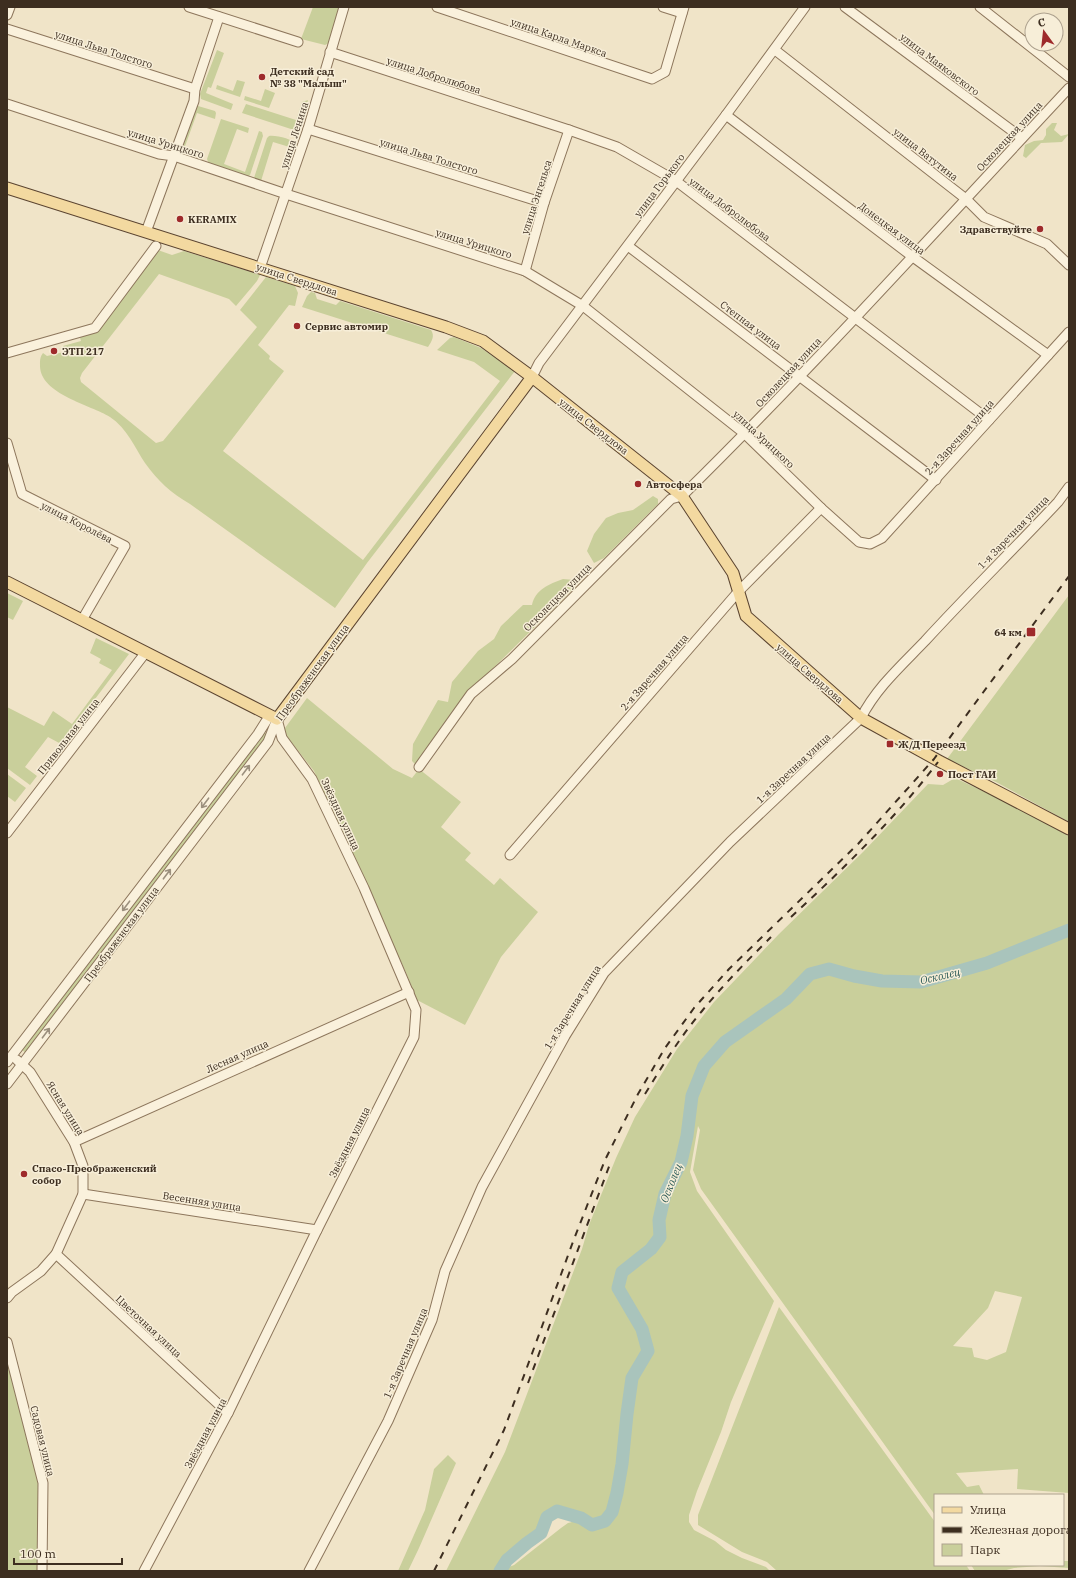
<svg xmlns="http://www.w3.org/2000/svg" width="1076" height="1578" viewBox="0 0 1076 1578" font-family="'IBM Plex Serif',serif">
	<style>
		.green { fill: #c9cf9b; fill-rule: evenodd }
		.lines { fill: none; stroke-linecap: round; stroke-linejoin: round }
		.river { stroke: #a9c4bc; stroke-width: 13 }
		.minor-casing { stroke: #8d765c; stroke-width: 11 }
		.major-casing { stroke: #5b4430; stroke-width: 13 }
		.minor { stroke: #faf1dc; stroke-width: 9 }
		.major { stroke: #f3d9a0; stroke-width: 11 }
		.rail { stroke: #3d2e20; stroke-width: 2; stroke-dasharray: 7 7; stroke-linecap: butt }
		.oneway { stroke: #9c907e }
		.poi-dot { fill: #9e2a2b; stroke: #f7eed8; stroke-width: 1.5 }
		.labels { text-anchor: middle; stroke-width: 3; stroke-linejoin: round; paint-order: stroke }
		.street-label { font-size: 10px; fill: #3d2e20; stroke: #f7eed8 }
		.poi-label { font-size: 10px; font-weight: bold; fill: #3d2e20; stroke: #f7eed8; text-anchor: start }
		.water-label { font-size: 11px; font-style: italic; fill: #2f5d5a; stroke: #f7eed8 }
	</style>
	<rect width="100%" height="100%" fill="#f0e4c8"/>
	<!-- green -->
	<g class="green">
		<polygon points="313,7 341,7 329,43 325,45 301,39"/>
		<polygon points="217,50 224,53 211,88 208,87 206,93 233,104 231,110 201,99 200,94"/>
		<polygon points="237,80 245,82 240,97 216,89 217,85 233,91"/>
		<polygon points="265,89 275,93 269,108 244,100 245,96 261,101"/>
		<polygon points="308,100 303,120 298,123 294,130 242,113 246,104 296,120 302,102"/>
		<polygon points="195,106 198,106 215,111 216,113 215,119 197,113 184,149 200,155 194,157 179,152"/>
		<polygon points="221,119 249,128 248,133 237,129 224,164 245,172 259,131 262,132 263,136 250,175 246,178 209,164 207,159"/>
		<polygon points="1052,123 1057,123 1054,130 1061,136 1069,134 1062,142 1041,143 1026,158 1023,156 1025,145 1034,141 1043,140 1046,135 1046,129"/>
		<path d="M269,136c8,-1 23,3 29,9l-2,4 -23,-7 -12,39 22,7v2l-28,-9 -1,-3 13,-40z"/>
		<path d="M155,249l17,6 12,-4 76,24 -3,6 -21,25 -7,-7 -70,-25 -77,99 -2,5 1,4 75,61 7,-2 94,-114 -17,-17 26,-33 29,9 3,7 -3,13 -6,-1 -31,40 12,11 -1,3 15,12 -61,80 140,109 137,-179 -26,-19 -37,-12 13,-12 4,-1 27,11 34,23 -148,192 -32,45 -145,-104c-19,-11 -32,-23 -45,-41 -10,-15 -18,-35 -35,-46 -19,-12 -71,-23 -70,-52 0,-5 0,-8 3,-12l4,3 17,-4 -1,-6 18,-5 -2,-7 17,-5z"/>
		<path d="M311,292l4,1 2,6 19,6 4,-4 91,29c4,6 1,11 -3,17l-126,-40 5,-11z"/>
		<polygon points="653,496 658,499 658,504 604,558 594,563 587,551 594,534 606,518 618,513 633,510"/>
		<path d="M563,579l12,1 -1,8 -113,112 -44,66 -5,-5 1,-17 25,-44 10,2 4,-20 26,-31 16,-12 7,-13 22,-21h9c3,-15 17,-21 31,-26z"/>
		<polygon points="7,593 23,601 13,620 7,617"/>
		<polygon points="1069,595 1069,822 996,782 947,759"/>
		<polygon points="96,638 129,654 61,744 48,737 25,767 37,776 30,785 7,768 7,707 44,726 53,711 72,724 112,670 99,663 101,659 90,653"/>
		<polygon points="307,698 393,769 412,778 419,769 461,802 441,827 471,853 465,860 494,885 500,878 538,912 501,957 465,1025 417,1000 407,975 314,771 285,734 285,728"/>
		<polygon points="264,732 269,735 26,1053 22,1050"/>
		<polygon points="7,774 26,788 15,802 7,796"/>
		<path d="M955,778l45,21 69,37v657l-52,-4 1,-20 -62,4 11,14 12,-2 5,10h-49v20l-234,-326 -8,-19 7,-40 -2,-4 -8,46 7,19 77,110 -43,101 -10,30 -24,59 -8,24v7l5,8 21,11 11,9 16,8 24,9 4,4h-266v-2l10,-4 47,-37 7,-5 12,-3 12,7 15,-5 7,-10 7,-25 14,-109 15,-28 -5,-21 -10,-19 -14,-22 2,-14 31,-23 10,-13v-20l5,-24 14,-32 11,-39h-9l-8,37 -15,33 -6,27v18l-7,10 -22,15 -9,11 -2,14 14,21 9,20 4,26 -13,22 -14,107c1,13 -4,26 -11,37l-13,3 -11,-7 -25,-7 -10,6 -6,16 -35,26 -8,13h-51l59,-119 77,-203 7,-24 27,-67 19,-41 42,-68 37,-47 65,-68 84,-82 65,-68 15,1zM995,1291l27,6 -16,55 -19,8 -13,-3 -2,-9 -19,-2 35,-38z"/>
		<polygon points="779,1307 935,1522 935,1565 966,1565 970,1571 777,1571 767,1562 742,1552 698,1525 698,1515"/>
		<polygon points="7,1362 33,1444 42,1488 42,1571 7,1571"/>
		<polygon points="448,1455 456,1463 419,1548 408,1571 398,1571 425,1510 434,1469"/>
		<polygon points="1063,1561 1069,1561 1069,1568 1040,1566 1014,1568 1003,1571 975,1571 971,1565 1063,1565"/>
	</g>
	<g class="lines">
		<!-- river -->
		<polyline class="river" points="500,1571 507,1560 527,1543 541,1533 547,1517 557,1511 581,1518 592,1525 605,1521 612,1512 617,1493 622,1464 627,1414 632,1378 648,1351 642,1329 618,1288 622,1272 651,1249 660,1237 659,1220 665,1194 681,1162 687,1136 692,1096 704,1066 725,1042 786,999 810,974 829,969 854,976 882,981 921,982 987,963 1069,930"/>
		<!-- minor casing -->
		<g class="minor-casing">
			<g id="minor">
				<polyline points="189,7 298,42"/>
				<polyline points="437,7 652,79 665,72 684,7"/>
				<polyline points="663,7 682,13"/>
				<polyline points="845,7 1022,138"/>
				<polyline points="980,7 1069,77"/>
				<polyline points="7,15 10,7"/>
				<polyline points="7,29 195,89"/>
				<polyline points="775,50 966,199 984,217 1047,244 1069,265"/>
				<polyline points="330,52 569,130 617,147 676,181 989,420"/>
				<polyline points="7,104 159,154 174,156 286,194 525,271 583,306 745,434 821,508 859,542 870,544 882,538 1069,332"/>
				<polyline points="726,115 913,257 1048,355"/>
				<polyline points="308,129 544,203"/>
				<polyline points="146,232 194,101 195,89 219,17"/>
				<polyline points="628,246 936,480"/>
				<polyline points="260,268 308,129 344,7"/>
				<polyline points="525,271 544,203 569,130"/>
				<polyline points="7,353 95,328 156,246"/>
				<polyline points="532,377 539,363 726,115 805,7"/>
				<polyline points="7,443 22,494 125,546 82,620"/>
				<path d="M419,767l52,-73 41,-35 159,-160 11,-3c134,-132 259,-271 387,-408"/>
				<polyline points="7,833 146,652"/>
				<polyline points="510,855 738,592 821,508"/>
				<polyline points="7,1062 258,734 270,715"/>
				<polyline points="7,1084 268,742 277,719"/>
				<polyline points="74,1142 409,992"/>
				<polyline points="83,1194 317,1230"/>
				<polyline points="56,1254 228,1413"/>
				<polyline points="7,1298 12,1292 41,1271 56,1254 83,1194 83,1166 74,1142 30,1072 17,1060"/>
				<polyline points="7,1342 43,1483 42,1571"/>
				<polyline points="144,1571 228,1413 317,1230 414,1037 416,1010 364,888 312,779 282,738 277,719"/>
				<path d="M309,1571l79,-150 44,-101 13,-49 37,-84 83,-151 39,-63 126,-131 131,-124c15,-30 41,-53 64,-77 43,-47 89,-92 133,-139l11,-15"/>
			</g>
		</g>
		<!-- major casing -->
		<g class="major-casing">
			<g id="major">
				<polyline points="7,188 446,327 483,341 532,377 682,496 733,573 746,616 861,718 939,761 1069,829"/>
				<polyline points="7,582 277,719 532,377"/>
			</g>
		</g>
		<!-- minor -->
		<use href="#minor" class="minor"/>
		<!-- major -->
		<use href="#major" class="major"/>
		<!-- rail -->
		<g class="rail">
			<path d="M791,917c52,-48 104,-98 147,-155"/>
			<path d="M645,1094c18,-29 35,-57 57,-83 21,-26 45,-50 69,-74"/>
			<polyline points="528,1383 610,1164"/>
			<polyline points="434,1571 504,1430 574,1239 605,1160 638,1094 665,1048 694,1008 729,969 858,844 934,759 1069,576"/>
		</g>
	</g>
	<!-- one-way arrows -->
	<defs><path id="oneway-shaft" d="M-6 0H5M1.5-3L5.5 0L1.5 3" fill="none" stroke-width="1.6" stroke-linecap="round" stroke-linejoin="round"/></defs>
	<g class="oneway">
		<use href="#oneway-shaft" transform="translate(246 770) rotate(-53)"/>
		<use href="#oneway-shaft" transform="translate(205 803) rotate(127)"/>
		<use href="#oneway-shaft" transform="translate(167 874) rotate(-53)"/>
		<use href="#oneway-shaft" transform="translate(126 906) rotate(127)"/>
		<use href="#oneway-shaft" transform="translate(46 1033) rotate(-53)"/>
	</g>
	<!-- markers -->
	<g class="poi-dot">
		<circle cx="262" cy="77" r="4"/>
		<circle cx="180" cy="219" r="4"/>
		<circle cx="1040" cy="229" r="4"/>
		<circle cx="297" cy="326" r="4"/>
		<circle cx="54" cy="351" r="4"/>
		<circle cx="638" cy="484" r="4"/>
		<rect x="1026" y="627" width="10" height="10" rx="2"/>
		<rect x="886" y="740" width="8" height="8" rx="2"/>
		<circle cx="940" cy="774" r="4"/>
		<circle cx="24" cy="1174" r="4"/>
	</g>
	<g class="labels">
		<!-- street labels -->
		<g class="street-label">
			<text transform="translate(559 37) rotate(19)" y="4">улица Карла Маркса</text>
			<text transform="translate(104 49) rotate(18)" y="4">улица Льва Толстого</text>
			<text transform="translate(940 64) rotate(37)" y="4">улица Маяковского</text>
			<text transform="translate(434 75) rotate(18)" y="4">улица Добролюбова</text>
			<text transform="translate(294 135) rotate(-72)" y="4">улица Ленина</text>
			<text transform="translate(1009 136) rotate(-47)" y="4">Осколецкая улица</text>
			<text transform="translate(166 143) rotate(17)" y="4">улица Урицкого</text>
			<text transform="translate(926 154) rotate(38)" y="4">улица Ватутина</text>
			<text transform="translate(429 156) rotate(17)" y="4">улица Льва Толстого</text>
			<text transform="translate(659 185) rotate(-53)" y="4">улица Горького</text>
			<text transform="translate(536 197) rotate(-72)" y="4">улица Энгельса</text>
			<text transform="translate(730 209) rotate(37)" y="4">улица Добролюбова</text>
			<text transform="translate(892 228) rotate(37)" y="4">Донецкая улица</text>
			<text transform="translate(474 243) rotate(17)" y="4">улица Урицкого</text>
			<text transform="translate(297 279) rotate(18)" y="4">улица Свердлова</text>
			<text transform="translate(751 325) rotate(37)" y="4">Степная улица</text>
			<text transform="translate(788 372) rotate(-47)" y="4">Осколецкая улица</text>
			<text transform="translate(594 426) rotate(38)" y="4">улица Свердлова</text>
			<text transform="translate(959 437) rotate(-48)" y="4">2-я Заречная улица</text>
			<text transform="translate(764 439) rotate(43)" y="4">улица Урицкого</text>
			<text transform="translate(77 522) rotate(27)" y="4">улица Королёва</text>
			<text transform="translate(1013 532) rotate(-46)" y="4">1-я Заречная улица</text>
			<text transform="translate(557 597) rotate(-45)" y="4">Осколецкая улица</text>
			<text transform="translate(312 672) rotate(-54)" y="4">Преображенская улица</text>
			<text transform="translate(654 672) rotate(-49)" y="4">2-я Заречная улица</text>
			<text transform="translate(810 673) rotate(41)" y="4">улица Свердлова</text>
			<text transform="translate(68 736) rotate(-52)" y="4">Привольная улица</text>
			<text transform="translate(793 768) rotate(-43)" y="4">1-я Заречная улица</text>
			<text transform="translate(341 814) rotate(65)" y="4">Звёздная улица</text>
			<text transform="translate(121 934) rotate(-53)" y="4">Преображенская улица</text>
			<text transform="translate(572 1007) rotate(-58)" y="4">1-я Заречная улица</text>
			<text transform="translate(237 1056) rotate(-24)" y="4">Лесная улица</text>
			<text transform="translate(66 1108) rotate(58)" y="4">Ясная улица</text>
			<text transform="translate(349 1142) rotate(-63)" y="4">Звёздная улица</text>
			<text transform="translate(202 1201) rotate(9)" y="4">Весенняя улица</text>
			<text transform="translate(149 1326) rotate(43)" y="4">Цветочная улица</text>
			<text transform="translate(405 1353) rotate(-67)" y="4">1-я Заречная улица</text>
			<text transform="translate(205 1433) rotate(-62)" y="4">Звёздная улица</text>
			<text transform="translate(43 1441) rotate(76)" y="4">Садовая улица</text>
		</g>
		<!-- poi labels -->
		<g class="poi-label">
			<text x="270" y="75">Детский сад<tspan x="270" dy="12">№ 38 "Малыш"</tspan></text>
			<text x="188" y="223">KERAMIX</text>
			<text x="1032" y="233" text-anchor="end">Здравствуйте</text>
			<text x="305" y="330">Сервис автомир</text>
			<text x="62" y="355">ЭТП 217</text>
			<text x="646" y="488">Автосфера</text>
			<text x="1022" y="636" text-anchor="end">64 км</text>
			<text x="898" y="748">Ж/Д Переезд</text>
			<text x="948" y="778">Пост ГАИ</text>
			<text x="32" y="1172">Спасо-Преображенский<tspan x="32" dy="12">собор</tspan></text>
		</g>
		<!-- water labels -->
		<g class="water-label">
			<text transform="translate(940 976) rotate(-13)" y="4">Осколец</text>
			<text transform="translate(671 1183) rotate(-68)" y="4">Осколец</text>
		</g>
	</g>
	<!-- border -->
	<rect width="1076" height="1578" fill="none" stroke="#3d2e20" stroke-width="16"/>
	<!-- legend -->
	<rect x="934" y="1494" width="130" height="72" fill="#f7eed8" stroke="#ada18e"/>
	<rect x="942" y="1507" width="20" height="6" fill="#f3d9a0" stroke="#ada18e"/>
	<text x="970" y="1514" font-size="12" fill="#3d2e20">Улица</text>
	<rect x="942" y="1527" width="20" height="6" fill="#3d2e20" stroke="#ada18e"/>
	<text x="970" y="1534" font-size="12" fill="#3d2e20">Железная дорога</text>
	<rect x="942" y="1544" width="20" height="12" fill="#c9cf9b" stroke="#ada18e"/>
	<text x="970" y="1554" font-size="12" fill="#3d2e20">Парк</text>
	<!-- north arrow -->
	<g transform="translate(1044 32) rotate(345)"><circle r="19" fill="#f7eed8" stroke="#ada18e"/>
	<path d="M0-3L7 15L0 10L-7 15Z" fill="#9e2a2b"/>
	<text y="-6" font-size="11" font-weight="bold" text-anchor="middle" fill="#3d2e20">С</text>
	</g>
	<!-- scale -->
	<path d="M14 1558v6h108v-6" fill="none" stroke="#3d2e20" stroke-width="2"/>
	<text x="20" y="1558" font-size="12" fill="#3d2e20" stroke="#f7eed8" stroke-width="3" paint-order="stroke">100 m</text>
</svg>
